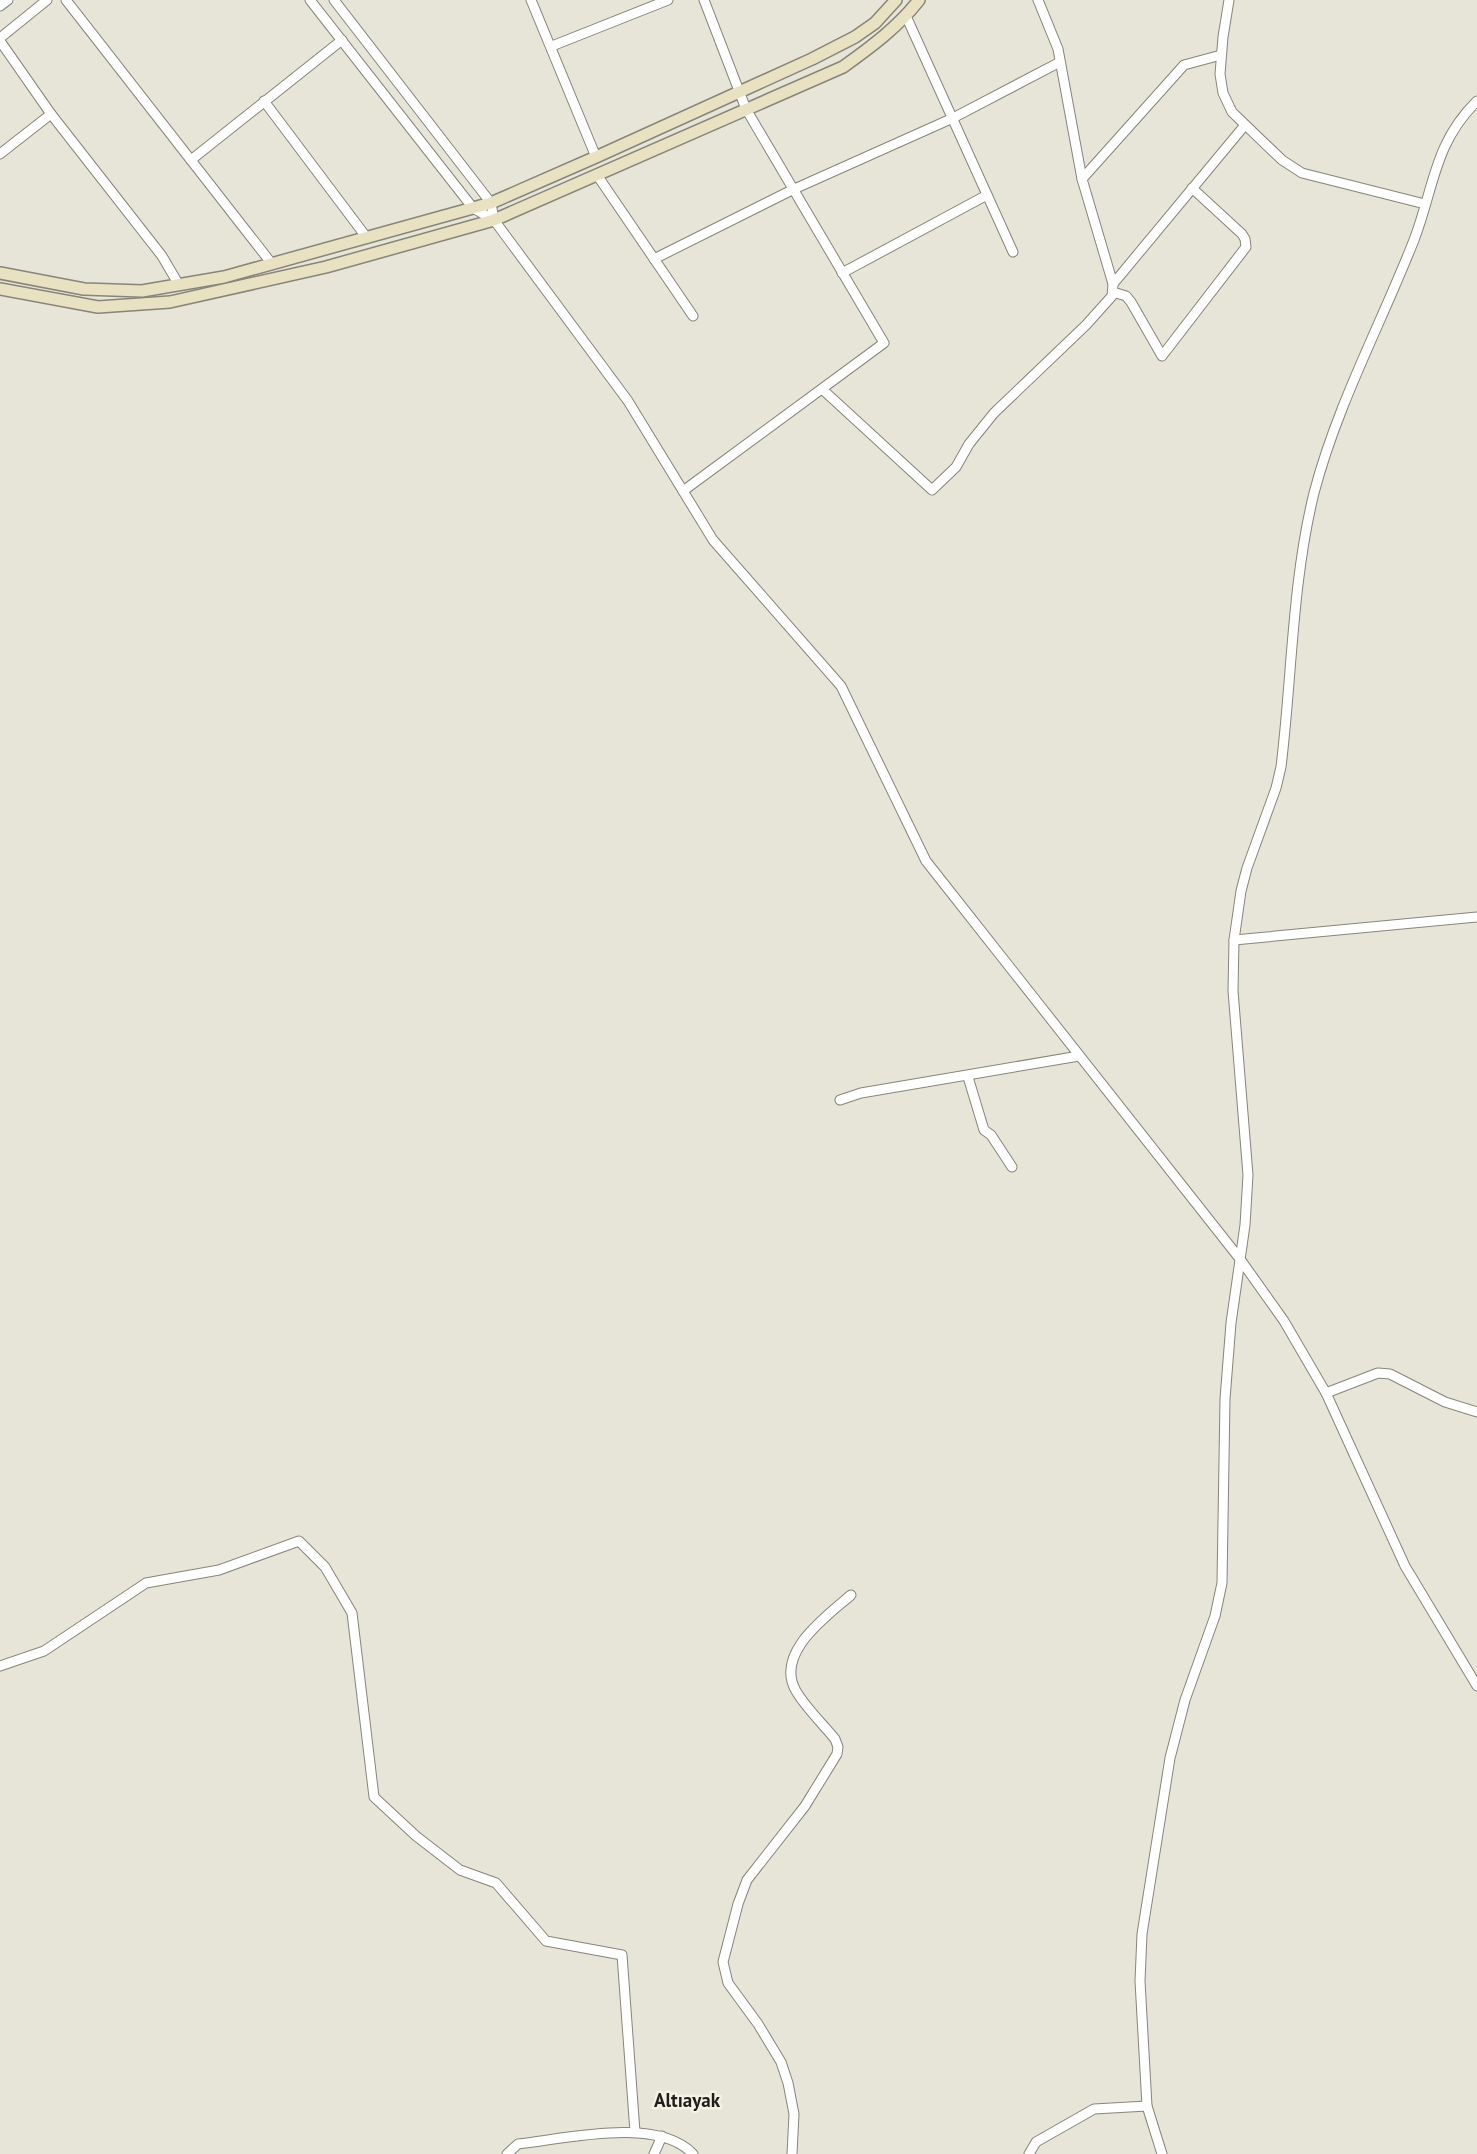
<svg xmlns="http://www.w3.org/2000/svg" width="1477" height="2154" viewBox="0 0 1477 2154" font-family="'PT Sans',sans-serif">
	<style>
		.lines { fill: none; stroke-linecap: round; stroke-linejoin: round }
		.street-casing { stroke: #878579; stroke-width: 11 }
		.secondary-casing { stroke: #878579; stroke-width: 14 }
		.street { stroke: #fff; stroke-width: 9 }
		.secondary { stroke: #e8e2c2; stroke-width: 11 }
		.labels { text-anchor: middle; stroke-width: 5; stroke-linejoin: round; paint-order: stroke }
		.district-label { font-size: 19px; font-weight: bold; fill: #1f1e19; stroke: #f4f2e4 }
	</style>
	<rect width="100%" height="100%" fill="#e7e5d7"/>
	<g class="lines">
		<!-- street casing -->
		<g class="street-casing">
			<g id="street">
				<polyline points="66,0 272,264"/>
				<polyline points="310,0 473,208 494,220 628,401 713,540 841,686 926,861 1240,1259 1284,1321 1326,1393 1405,1566 1477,1686"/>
				<polyline points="334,0 491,203 494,220"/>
				<polyline points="531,0 596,157"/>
				<polyline points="1229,0 1223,37 1220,74 1223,93 1232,112 1282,160 1302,173 1425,204"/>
				<polyline points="0,6 8,0"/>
				<polyline points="906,16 1013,252"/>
				<polyline points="0,38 47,0"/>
				<polyline points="0,41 51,114 162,256 179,285"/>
				<polyline points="552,46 668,0"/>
				<polyline points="264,101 367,238"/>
				<polyline points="0,154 51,114"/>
				<polyline points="191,160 342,40"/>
				<polyline points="597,175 693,316"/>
				<polyline points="1082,179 1184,65 1221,55"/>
				<polyline points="654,259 792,190 953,118 1060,62"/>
				<polyline points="842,273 987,195"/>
				<polyline points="1113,284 1245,125"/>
				<polyline points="1113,292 1126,296 1131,302 1162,356 1246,247 1245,239 1242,234 1192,188"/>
				<polyline points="822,389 932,490 956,467 969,444 994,413 1086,325 1112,296 1113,284 1082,179 1058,49 1038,0"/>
				<polyline points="683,491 884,343 746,109 704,0"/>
				<polyline points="1234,940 1477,917"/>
				<polyline points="968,1077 984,1130 991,1135 1012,1167"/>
				<polyline points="840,1100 861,1093 1079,1056"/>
				<polyline points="1326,1393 1378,1373 1390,1374 1445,1402 1477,1412"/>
				<polyline points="0,1666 44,1651 146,1583 219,1570 299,1541 325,1567 352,1613 374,1797 416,1836 460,1870 496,1883 546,1941 622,1955 635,2132"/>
				<path d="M507,2154l11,-10c47,-5 139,-28 175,10"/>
				<polyline points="654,2154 662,2136"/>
				<path d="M792,2154l2,-40 -6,-31 -7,-21 -23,-38 -30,-41 -5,-21 15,-58 9,-24 58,-74 32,-52 1,-7 -3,-8c-13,-16 -29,-31 -39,-48 -22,-38 31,-75 55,-96"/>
				<polyline points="1029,2154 1036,2142 1094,2109 1147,2106"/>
				<path d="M1162,2154l-15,-48 -7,-125 2,-47 28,-176 15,-58 30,-84 7,-33 3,-184 6,-76 14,-98 3,-50 -15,-184 1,-51 7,-49 6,-23 29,-80 5,-21c11,-90 11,-185 33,-274 23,-88 67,-169 100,-253 20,-52 20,-97 63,-139"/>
			</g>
		</g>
		<!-- secondary casing -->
		<g class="secondary-casing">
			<g id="secondary">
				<polyline points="0,273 84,289 142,291 224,277 473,208 491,203 596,157 812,59 855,37 875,23 896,0"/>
				<path d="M0,289l98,18 72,-5 156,-35 168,-47 349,-153c28,-20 55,-40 76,-67"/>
			</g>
		</g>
		<!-- street -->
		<use href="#street" class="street"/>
		<!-- secondary -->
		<use href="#secondary" class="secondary"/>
	</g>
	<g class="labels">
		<!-- district labels -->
		<g class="district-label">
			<text x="687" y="2107">Altıayak</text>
		</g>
	</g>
</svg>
